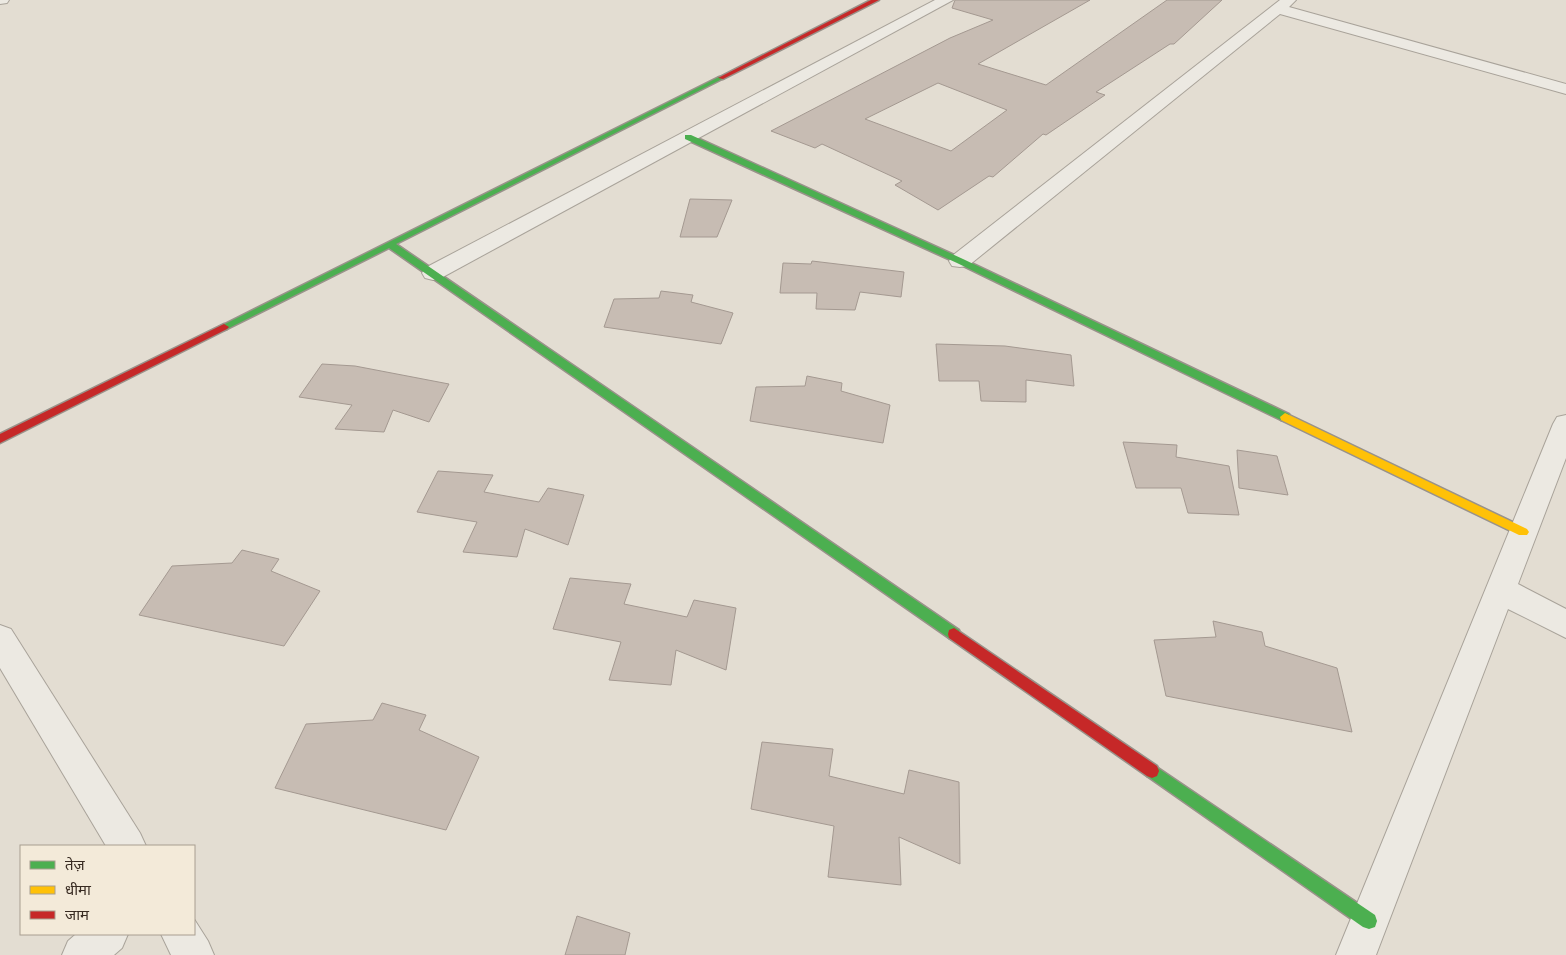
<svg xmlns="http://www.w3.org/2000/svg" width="1566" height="955" viewBox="0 0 1566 955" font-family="'IBM Plex Serif','Noto Sans Devanagari',serif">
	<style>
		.building { fill: #c7bcb3; stroke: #a49991; fill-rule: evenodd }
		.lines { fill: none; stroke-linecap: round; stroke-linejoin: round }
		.street-casing { stroke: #a9a39a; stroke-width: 2 }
		.fast-casing { stroke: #99928a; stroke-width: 3 }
		.slow-casing { stroke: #99928a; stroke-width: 3 }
		.jam-casing { stroke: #99928a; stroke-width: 3 }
		.street { fill: #ece9e2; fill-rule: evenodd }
		.fast { fill: #4caf50; fill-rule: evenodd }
		.slow { fill: #ffc107; fill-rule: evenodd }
		.jam { fill: #c62828; fill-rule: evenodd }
	</style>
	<rect width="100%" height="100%" fill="#e3ddd2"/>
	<!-- building -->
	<g class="building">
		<path d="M955,0h135l-112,64 68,21 121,-85h55l-48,44h-4l-74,48 9,3 -59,40 -3,-1 -50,43 -4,-1 -51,34 -43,-25 7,-4 -80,-37 -7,4 -44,-17 179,-93 43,-18 -41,-12zM938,83l69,27 -56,41 -86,-32z"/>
		<polygon points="690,199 732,200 717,237 680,237"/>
		<polygon points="812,261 904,272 901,297 860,292 855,310 816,309 817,293 780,293 783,263 811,264"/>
		<polygon points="661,291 693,295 691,302 733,313 721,344 604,327 614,299 659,298"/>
		<polygon points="936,344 1005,346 1071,355 1074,386 1026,380 1026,402 981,401 979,381 939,381"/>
		<polygon points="322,364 355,366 449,384 429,422 393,410 384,432 335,429 352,405 299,397"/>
		<polygon points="807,376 842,383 841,391 890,405 883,443 750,421 756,387 805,386"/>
		<polygon points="1123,442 1177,445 1176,457 1229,466 1239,515 1188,513 1181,488 1136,488"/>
		<polygon points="1237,450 1277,456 1288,495 1239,488"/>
		<polygon points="438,471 493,475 484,492 539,502 548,488 584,495 568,545 525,529 517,557 463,552 477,522 417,512"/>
		<polygon points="242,550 279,559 271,571 320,591 284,646 139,615 172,566 232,563"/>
		<polygon points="570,578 631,584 624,604 687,617 694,600 736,608 726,670 676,650 671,685 609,680 621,642 553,629"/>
		<polygon points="1213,621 1262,632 1265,646 1337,668 1352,732 1166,696 1154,640 1216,637"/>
		<polygon points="382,703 426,715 419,730 479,757 446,830 275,788 306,724 373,720"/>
		<polygon points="762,742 833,749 829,776 904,794 909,770 959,782 960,864 899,837 901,885 828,877 834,826 751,809"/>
		<polygon points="577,916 630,933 625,955 565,955"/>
	</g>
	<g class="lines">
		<!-- street casing -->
		<g class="street-casing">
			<g id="street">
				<polygon points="0,0 9,0 7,3 0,4"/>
				<polygon points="935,0 953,0 441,278 433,280 425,278 422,273 425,268"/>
				<polygon points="1280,0 1296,0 1289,7 1566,84 1566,94 1280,14 968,266 960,267 952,266 949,261 952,256"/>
				<polygon points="1566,415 1566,458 1518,584 1566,609 1566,638 1508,609 1376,955 1336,955 1553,424 1557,417"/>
				<polygon points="0,625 11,629 140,833 146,846 106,846 0,668"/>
				<polygon points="194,919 208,941 214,955 171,955 161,934 194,934"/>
				<polygon points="76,934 128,934 122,948 114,955 62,955 68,941"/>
			</g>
		</g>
		<!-- fast casing -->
		<g class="fast-casing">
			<g id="fast">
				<polygon points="719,77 724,78 396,244 959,630 960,634 959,638 954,640 949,638 389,248 227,329 224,330 219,327"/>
				<polygon points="685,135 691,135 963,259 1289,414 1290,417 1285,421 1281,420 957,263 685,139"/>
				<polygon points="1152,764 1375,915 1377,921 1375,927 1369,929 1363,927 1147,776 1145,771 1147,766"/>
			</g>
		</g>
		<!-- slow casing -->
		<g class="slow-casing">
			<polygon id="slow" points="1285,413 1527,529 1529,532 1527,535 1519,535 1281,420 1280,417"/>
		</g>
		<!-- jam casing -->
		<g class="jam-casing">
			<g id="jam">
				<polygon points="871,0 879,0 723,79 718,78"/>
				<polygon points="224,324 229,327 227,329 0,443 0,434"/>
				<polygon points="954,628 1157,766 1159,771 1157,776 1152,778 1147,776 949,638 948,634 949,630"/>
			</g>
		</g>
		<!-- street -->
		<use href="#street" class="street"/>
		<!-- fast -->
		<use href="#fast" class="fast"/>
		<!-- slow -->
		<use href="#slow" class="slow"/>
		<!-- jam -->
		<use href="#jam" class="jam"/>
	</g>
	<!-- legend -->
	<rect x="20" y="845" width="175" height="90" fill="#f3ead9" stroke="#a89e90"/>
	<rect x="30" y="861" width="25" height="8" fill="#4caf50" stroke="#a89e90"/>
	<text x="65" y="870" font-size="15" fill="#382b22">तेज़</text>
	<rect x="30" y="886" width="25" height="8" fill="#ffc107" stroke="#a89e90"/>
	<text x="65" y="895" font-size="15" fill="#382b22">धीमा</text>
	<rect x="30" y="911" width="25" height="8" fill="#c62828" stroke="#a89e90"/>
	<text x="65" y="920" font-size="15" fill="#382b22">जाम</text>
</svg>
